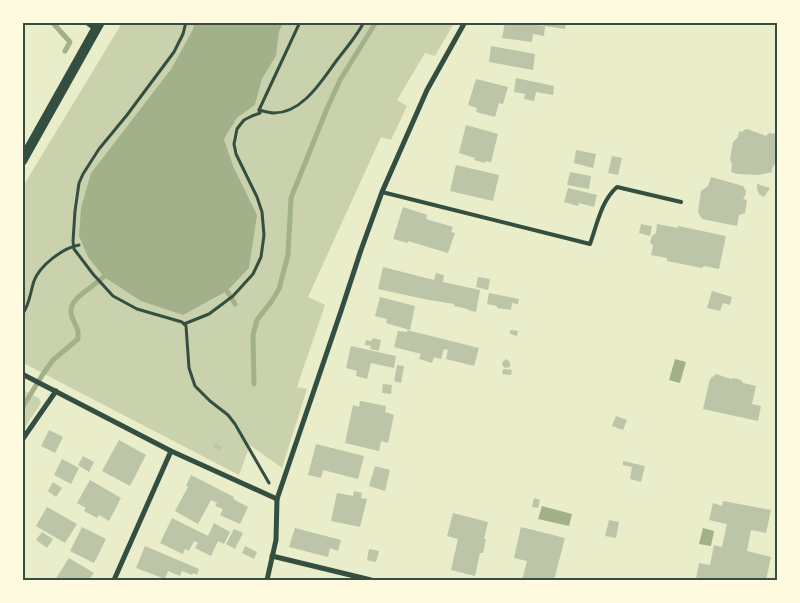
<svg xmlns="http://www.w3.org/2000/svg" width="800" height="603" viewBox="0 0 800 603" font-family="Commissioner,sans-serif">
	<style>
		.green { fill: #cad2ad }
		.water { fill: #a3b18a }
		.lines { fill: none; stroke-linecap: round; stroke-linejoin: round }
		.stream { stroke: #a3b18a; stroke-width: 5 }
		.building { fill: #bcc5a7 }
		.path { stroke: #344e41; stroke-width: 3 }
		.service { stroke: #344e41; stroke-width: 4 }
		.minor { stroke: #344e41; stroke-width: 5 }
		.secondary { stroke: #344e41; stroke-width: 10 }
		.neatline { fill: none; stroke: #344e41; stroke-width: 2 }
	</style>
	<rect width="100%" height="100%" fill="#e9edc9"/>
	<!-- green -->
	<g class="green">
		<polygon points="122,23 194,23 193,29 171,69 91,173 234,168 224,139 237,118 255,105 262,79 276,56 279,32 283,23 454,23 435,56 425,53 397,100 407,106 391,140 381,137 308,297 325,305 297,387 307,389 282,468 250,445 239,475 23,363 22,188"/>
		<polygon points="23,390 39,398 41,403 23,430"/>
	</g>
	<!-- water -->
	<g class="water">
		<polygon points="194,23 283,23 279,32 276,56 262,79 255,105 237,118 224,139 234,168 257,215 249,268 227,291 183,315 141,301 104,277 88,257 79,236 81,208 91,173 171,69 193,29"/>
		<polygon points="675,359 686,362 680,383 669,380"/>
		<polygon points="542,506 572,514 569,526 538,519"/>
		<polygon points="703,528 714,531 711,546 699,544"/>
	</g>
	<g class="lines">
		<!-- stream -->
		<g class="stream">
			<polyline points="52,22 70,42 65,51"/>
			<polyline points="227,291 235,304"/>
			<polyline points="254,384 253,335 257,320 271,302 279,289 288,255 291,198 326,111 340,80 376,22"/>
			<path d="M22,408l21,-34 10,-14 25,-21c0,-2 0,-5 0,-8 -2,-6 -6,-12 -7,-18 -3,-16 28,-28 36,-40"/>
		</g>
	</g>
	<!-- building -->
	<g class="building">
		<polygon points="505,22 535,22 535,24 543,26 543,22 566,22 565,29 545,26 544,36 533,34 532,42 502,38"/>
		<polygon points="491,46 535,54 533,70 489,62"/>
		<polygon points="516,78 554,86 553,95 536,92 534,101 524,99 525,94 514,92"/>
		<polygon points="476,79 508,87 503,104 499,103 495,117 476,112 477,108 468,105"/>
		<polygon points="466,125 498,134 491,162 485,161 485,163 474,160 475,158 459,153"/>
		<polygon points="747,129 766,136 769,133 778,134 777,155 776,163 772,168 772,172 759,175 737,174 731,172 732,165 730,159 733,142 738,137 739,131 742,132 744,130"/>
		<polygon points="576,150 596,154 593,168 574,163"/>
		<polygon points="612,156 622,158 618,175 608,173"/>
		<polygon points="456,165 499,175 493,201 450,191"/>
		<polygon points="570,172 591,176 589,189 567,185"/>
		<polygon points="711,177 743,186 746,191 745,196 743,198 747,201 745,213 739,215 737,226 702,219 698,212 701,191 708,186"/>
		<polygon points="757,184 770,188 764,197 759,194 757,189"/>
		<polygon points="568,188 597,195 594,207 579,203 578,206 564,202"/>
		<polygon points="403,207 427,215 426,219 453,227 451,232 455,233 448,253 408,241 408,243 393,239"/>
		<polygon points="641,224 652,226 650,236 639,233"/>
		<polygon points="657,224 678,228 678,226 726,236 719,269 704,266 702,268 667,261 667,258 651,255 653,246 650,242 652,236 656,233"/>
		<polygon points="383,267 434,280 436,273 444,275 443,282 480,290 476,312 468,310 468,309 454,306 454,304 424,299 378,289"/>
		<polygon points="478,277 490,279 488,290 476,287"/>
		<polygon points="712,291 732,297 730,305 723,303 720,311 707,308"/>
		<polygon points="489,293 519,299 518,304 512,303 511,310 497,308 497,306 487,304"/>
		<polygon points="380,297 415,306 410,330 386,323 387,319 375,316"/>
		<polygon points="407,330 479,348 474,366 446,359 448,350 444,349 441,359 434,357 432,363 419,359 421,354 394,347 398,331 407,332"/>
		<polygon points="510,330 518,331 517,336 510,334"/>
		<polygon points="372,338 381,340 379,351 370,349 371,346 365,345 366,340 372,341"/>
		<polygon points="351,346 396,356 394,368 371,363 367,379 356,376 357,371 346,368"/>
		<polygon points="507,359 510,363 510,367 505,368 502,365 503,361"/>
		<polygon points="397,365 404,366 401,383 394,381"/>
		<polygon points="503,369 512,370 511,375 502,374"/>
		<polygon points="716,374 731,379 734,378 741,380 743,383 756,386 752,404 761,406 758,421 703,409 710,379"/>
		<polygon points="383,384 392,385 391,394 382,393"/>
		<polygon points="360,401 386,406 385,412 394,415 388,443 381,441 379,451 345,443 353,405 359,407"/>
		<polygon points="616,416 627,420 623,430 612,426"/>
		<polygon points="49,430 63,437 55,453 41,446"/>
		<polygon points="119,440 146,455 130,486 102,471"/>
		<polygon points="215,443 222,447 220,451 213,446"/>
		<polygon points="316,444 364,456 358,479 323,470 321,478 308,475"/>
		<polygon points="83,456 94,462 89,472 78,465"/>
		<polygon points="62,459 79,468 71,484 54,475"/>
		<polygon points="623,461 645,466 641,482 630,479 632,467 623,465"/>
		<polygon points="375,466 390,470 385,491 369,486"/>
		<polygon points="191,475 234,497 233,499 248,507 240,524 220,515 223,509 215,506 217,503 211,500 198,524 175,511 188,487 186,486"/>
		<polygon points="90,480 121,498 109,521 99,515 97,518 84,511 86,508 77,503"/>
		<polygon points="53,482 62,488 56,497 48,491"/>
		<polygon points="354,491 362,493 361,498 367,499 360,527 331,521 337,493 353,496"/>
		<polygon points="534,498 540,500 538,508 532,507"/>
		<polygon points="723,501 771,510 766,533 751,530 747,551 771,557 766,580 701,580 696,579 699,563 710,565 714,545 722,547 727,524 709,520 713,503 722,506"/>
		<polygon points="47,507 77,524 65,543 36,526"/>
		<polygon points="453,513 488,522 484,539 486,539 483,553 480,553 475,576 451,570 458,539 447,536"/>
		<polygon points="172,518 208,536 214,523 230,532 224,544 218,541 211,556 195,548 198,543 194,541 189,551 185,549 183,554 160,543"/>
		<polygon points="609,520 619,522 616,538 605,536"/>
		<polygon points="82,527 106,539 94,563 70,551"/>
		<polygon points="521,527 565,538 554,580 522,580 527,561 514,558"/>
		<polygon points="295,528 341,540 338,551 330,548 328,557 289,547"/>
		<polygon points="234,529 243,533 235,549 226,544"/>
		<polygon points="42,532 53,539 47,548 36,540"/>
		<polygon points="145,546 199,569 197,575 193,573 192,575 182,571 180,576 168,571 165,579 136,568"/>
		<polygon points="245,546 257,552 254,559 242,553"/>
		<polygon points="369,549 379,551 376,562 367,560"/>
		<polygon points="69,558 94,573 89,580 55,580"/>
	</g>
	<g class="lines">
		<!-- path -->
		<g class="path">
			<polyline points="186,22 183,34 174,52 127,115 99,149 83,174 79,183 75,211 73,241 74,249 93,274 113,296 137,309 182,322 186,326 189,368 195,386 210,401 228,415 235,424 269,483"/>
			<polyline points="259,110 300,22"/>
			<path d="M22,315c8,-11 8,-22 12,-34 6,-16 29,-33 45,-36"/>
			<path d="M184,324l25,-10 24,-18 20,-22 8,-17 3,-22 -2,-23 -5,-15 -21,-43 -2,-10 3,-15 3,-4 4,-5 8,-4 8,-3 -1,-3c5,1 10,3 15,3 29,0 48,-33 63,-53 9,-12 20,-24 27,-38"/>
		</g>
		<!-- service -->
		<path class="service" d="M382,192l208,52c7,-19 11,-43 27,-57l64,15"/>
		<!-- minor -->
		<g class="minor">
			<polyline points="86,22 96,29"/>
			<polyline points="22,374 171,451 277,499"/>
			<polyline points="22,440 56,391"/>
			<polyline points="272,556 371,580"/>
			<polyline points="114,580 171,451"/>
			<polyline points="267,580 276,540 277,499 341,311 361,250 382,192 427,90 465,22"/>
		</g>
		<!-- secondary -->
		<polyline class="secondary" points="22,161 100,22"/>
	</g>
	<!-- border -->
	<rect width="800" height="603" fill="none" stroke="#fefae0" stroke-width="48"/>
	<rect x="24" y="24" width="752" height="555" class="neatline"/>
</svg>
